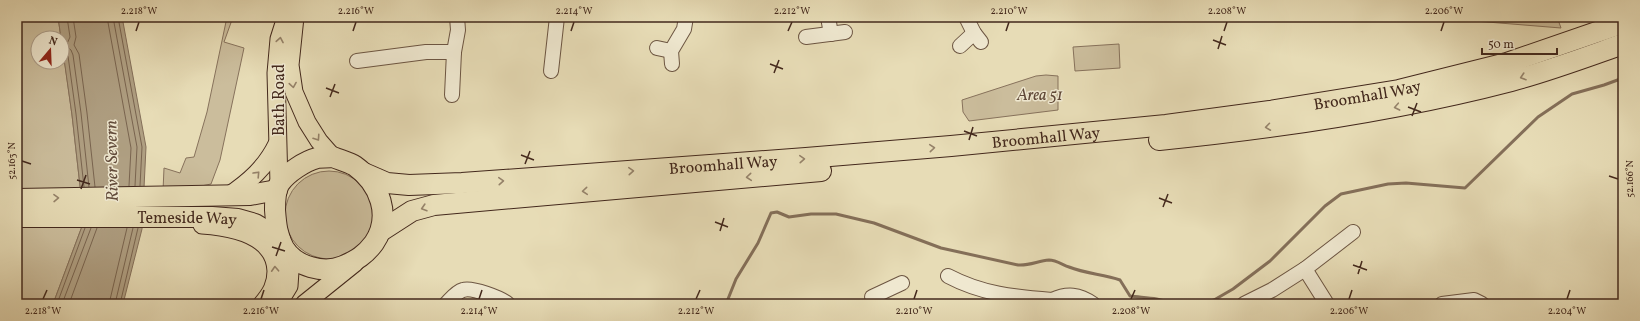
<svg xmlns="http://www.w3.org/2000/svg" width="1640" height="321" viewBox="0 0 1640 321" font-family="Vollkorn,serif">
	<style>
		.green { fill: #cbbd9c; stroke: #87725c }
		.water { fill: #af9f82; stroke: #846f59 }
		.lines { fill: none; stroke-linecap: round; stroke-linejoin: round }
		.shore { stroke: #79644f; stroke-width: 1 }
		.stream { stroke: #846f59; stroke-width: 3 }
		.minor-casing { stroke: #6c5542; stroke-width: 16 }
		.major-casing { stroke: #43281c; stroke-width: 19 }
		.highway-casing { stroke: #43281c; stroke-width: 22 }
		.minor { stroke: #efe8d0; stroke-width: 14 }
		.major { stroke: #e7dcb6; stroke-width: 17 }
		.highway { stroke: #e7dcb6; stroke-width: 20 }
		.oneway { stroke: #958269 }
		.ticks { fill: none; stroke: #43281c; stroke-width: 1.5 }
		.labels { text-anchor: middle; stroke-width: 3; stroke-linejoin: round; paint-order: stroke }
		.park-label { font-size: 16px; font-style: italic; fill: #5e4636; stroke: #efe8d0 }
		.street-label { font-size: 16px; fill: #43281c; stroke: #efe8d0 }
		.water-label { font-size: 17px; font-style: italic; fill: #634c3b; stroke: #efe8d0 }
		.neatline { fill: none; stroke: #43281c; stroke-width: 1.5 }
		.ticks-label { font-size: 10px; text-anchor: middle; fill: #43281c }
	</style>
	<rect width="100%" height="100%" fill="#e7dcb6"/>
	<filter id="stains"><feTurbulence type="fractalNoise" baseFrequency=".005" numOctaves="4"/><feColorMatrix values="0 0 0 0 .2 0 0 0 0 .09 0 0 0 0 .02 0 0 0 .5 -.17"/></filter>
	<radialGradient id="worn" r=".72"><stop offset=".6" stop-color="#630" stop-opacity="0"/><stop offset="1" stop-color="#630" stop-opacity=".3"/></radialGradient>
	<!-- green -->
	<g class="green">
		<polygon points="17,17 58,17 61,38 38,38 38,62 62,62 62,43 72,115 84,221 53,304 17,304"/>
		<polygon points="227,17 233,17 224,42 244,48 220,160 211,184 196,187 163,191 164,168 180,173 186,158 194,157 207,112"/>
		<polygon points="1438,17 1557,17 1561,28 1438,18"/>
		<polygon points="1119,44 1120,68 1075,71 1073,47"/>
		<polygon points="1046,75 1058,76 1058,110 969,121 963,112 962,100 1036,76"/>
		<circle cx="329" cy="215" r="44"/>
	</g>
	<!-- water -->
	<polygon class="water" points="58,17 122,17 123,22 146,147 142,229 123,304 53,304 84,221 72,115"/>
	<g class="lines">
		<!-- shore -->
		<g class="shore">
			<polyline points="67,17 70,37 66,46 71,50 73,55 81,113 89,187"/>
			<polyline points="73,17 76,37 74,45 79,54 87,113 95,187"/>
			<polyline points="107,17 131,148 129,186"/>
			<polyline points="113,17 137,147 135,186"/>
			<polyline points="118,17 142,147 140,186"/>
			<polyline points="62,52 66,53 68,56 76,114 84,187"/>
			<polyline points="57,304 85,228"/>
			<polyline points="62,304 91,228"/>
			<polyline points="69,304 97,228"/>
			<polyline points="109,304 127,228"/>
			<polyline points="115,304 133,228"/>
			<polyline points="120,304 138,228"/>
		</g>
		<!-- stream -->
		<g class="stream">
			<path d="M726,304l10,-25 22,-36 13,-30 6,-1 12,5 22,-3h25l38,9 67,25 77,17c11,1 20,-4 31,-5 7,0 14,5 20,7 17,7 35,7 51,13l10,16c14,2 28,1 42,8"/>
			<polyline points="1202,304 1214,300 1233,289 1270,261 1325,206 1341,194 1388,184 1406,183 1465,188 1538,117 1572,94 1604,85 1623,78"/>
		</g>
		<!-- minor casing -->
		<g class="minor-casing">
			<g id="minor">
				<polyline points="828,17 831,34"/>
				<polyline points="966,17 974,33 981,42"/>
				<polyline points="806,37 845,32"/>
				<polyline points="960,46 974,33"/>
				<polyline points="657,48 671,51"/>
				<polyline points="357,61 426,52 454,52"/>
				<polyline points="672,64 671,51 684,29 686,17"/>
				<polyline points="551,71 557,17"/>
				<polyline points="452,95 454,52 458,30 457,17"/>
				<path d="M948,276c34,18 66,21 104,24v4"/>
				<polyline points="872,297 902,283"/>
				<path d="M1052,300c15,-7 27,-6 41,4"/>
				<path d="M446,304c5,-5 10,-12 17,-14 9,-3 38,8 45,14"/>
				<polyline points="1244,304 1272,290 1305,269"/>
				<polyline points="1327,304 1305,269 1353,232"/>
				<polyline points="1442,304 1474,300 1482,304"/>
			</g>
		</g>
		<!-- major casing -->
		<g class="major-casing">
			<g id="major">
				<polyline points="295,17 290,65 294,92 307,122 319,141 333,157"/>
				<polyline points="279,184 276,73 279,39 286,17"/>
				<path d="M228,196c21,-14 38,-29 49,-52"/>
				<path d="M202,225c29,2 73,9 74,46 0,14 -5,22 -14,33"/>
				<polyline points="278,304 289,286 291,256"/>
				<polyline points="304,304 355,263"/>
			</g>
		</g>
		<!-- highway casing -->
		<g class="highway-casing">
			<g id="highway">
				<path d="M1159,140c119,-12 237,-29 352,-59 38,-10 75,-24 112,-37"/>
				<path d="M333,157c7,3 16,5 22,9 25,18 37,50 19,77 -9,12 -17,17 -31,23 -19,8 -47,1 -59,-18 -7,-12 -8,-25 -9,-38 0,-8 0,-20 5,-27 7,-10 25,-22 37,-25 5,-1 11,0 16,-1z"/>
				<path id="s1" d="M364,173l23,10 22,2 53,-2 344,-25 145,-12 215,-21 104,-14 129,-21 108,-27 116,-40"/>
				<polyline points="17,199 250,195 277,190"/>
				<path id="s2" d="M17,217h195l26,2 17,5 25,15"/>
				<polyline points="381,231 412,211 434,205 821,171"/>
			</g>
		</g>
		<!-- minor -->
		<use href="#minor" class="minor"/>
		<!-- major -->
		<use href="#major" class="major"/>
		<!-- highway -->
		<use href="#highway" class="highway"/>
	</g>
	<!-- one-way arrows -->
	<defs><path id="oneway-chevron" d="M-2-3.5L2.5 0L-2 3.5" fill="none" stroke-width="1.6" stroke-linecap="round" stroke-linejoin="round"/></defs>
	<g class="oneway">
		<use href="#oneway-chevron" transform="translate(280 40) rotate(-80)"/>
		<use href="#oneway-chevron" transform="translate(1523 77) rotate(162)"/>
		<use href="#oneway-chevron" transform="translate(293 85) rotate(81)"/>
		<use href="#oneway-chevron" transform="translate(1397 107) rotate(169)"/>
		<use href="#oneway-chevron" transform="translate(1268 127) rotate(172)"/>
		<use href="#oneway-chevron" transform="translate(317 138) rotate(56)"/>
		<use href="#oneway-chevron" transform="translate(932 148) rotate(-5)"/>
		<use href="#oneway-chevron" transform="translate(802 159) rotate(-4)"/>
		<use href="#oneway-chevron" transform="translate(631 171) rotate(-4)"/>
		<use href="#oneway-chevron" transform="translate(257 174) rotate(-47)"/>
		<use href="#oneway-chevron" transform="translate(749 177) rotate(175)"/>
		<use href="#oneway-chevron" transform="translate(501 181) rotate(-4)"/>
		<use href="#oneway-chevron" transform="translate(585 191) rotate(175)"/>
		<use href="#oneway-chevron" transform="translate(56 198) rotate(-1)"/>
		<use href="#oneway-chevron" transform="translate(424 208) rotate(163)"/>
		<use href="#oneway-chevron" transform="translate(275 269) rotate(-93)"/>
	</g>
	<!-- ticks -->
	<path class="ticks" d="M136,31l3,-9M353,31l3,-9M571,31l3,-9M788,31l4,-9M1006,31l3,-9M1224,31l3,-9M1441,31l3,-9M1213,40l13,5M1218,49l4,-13M770,64l13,5M774,73l5,-13M326,88l13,5M330,97l5,-13M1408,107l13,5M1412,116l5,-13M964,131l13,5M969,140l4,-13M521,155l13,5M22,161l9,3M525,164l5,-13M1609,176l9,3M77,180l13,4M81,189l5,-14M1159,198l13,5M1163,207l5,-13M715,222l13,5M720,231l4,-13M272,247l13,4M276,256l5,-14M1353,265l14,5M1358,274l4,-13M43,299l4,-9M261,299l3,-9M479,299l3,-9M696,299l4,-9M914,299l3,-9M1131,299l4,-9M1349,299l3,-9M1567,299l3,-9"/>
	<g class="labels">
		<!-- park labels -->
		<g class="park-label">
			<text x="1040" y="100">Area 51</text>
		</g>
		<!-- street labels -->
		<g class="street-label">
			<text dy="6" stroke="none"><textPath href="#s1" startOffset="1010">Broomhall Way</textPath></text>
			<text transform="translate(278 100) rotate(-90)" y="6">Bath Road</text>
			<text dy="6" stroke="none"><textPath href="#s1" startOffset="686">Broomhall Way</textPath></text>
			<text dy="6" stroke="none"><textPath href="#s1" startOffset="362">Broomhall Way</textPath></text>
			<text dy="6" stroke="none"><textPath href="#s2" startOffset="170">Temeside Way</textPath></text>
		</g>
		<!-- water labels -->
		<g class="water-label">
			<text transform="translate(111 161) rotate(-91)" y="6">River Severn</text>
		</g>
	</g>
	<!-- margin -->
	<rect width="1640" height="321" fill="none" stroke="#e7dcb6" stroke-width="44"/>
	<!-- north arrow -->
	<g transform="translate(50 50) rotate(19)"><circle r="19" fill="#efe8d0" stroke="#aa9b88"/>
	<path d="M0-3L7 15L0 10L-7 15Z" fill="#8f2418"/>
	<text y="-6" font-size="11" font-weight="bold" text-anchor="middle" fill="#43281c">N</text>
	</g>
	<!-- scale -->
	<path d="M1482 48v6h75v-6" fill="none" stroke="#43281c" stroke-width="2"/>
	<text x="1488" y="48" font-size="12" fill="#43281c" stroke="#efe8d0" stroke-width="3" paint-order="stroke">50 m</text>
	<rect x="22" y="22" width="1596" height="277" class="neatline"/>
	<g class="ticks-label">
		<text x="139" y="14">2.218°W</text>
		<text x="356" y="14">2.216°W</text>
		<text x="574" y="14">2.214°W</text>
		<text x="792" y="14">2.212°W</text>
		<text x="1009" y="14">2.210°W</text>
		<text x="1227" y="14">2.208°W</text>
		<text x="1444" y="14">2.206°W</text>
		<text transform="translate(11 161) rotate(-90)" y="4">52.163°N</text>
		<text transform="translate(1629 179) rotate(-90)" y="4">52.166°N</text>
		<text x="43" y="314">2.218°W</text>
		<text x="261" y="314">2.216°W</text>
		<text x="479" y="314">2.214°W</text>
		<text x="696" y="314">2.212°W</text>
		<text x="914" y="314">2.210°W</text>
		<text x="1131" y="314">2.208°W</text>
		<text x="1349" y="314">2.206°W</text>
		<text x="1567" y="314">2.204°W</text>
	</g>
	<rect width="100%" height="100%" filter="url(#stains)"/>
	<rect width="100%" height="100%" fill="url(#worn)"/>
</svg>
